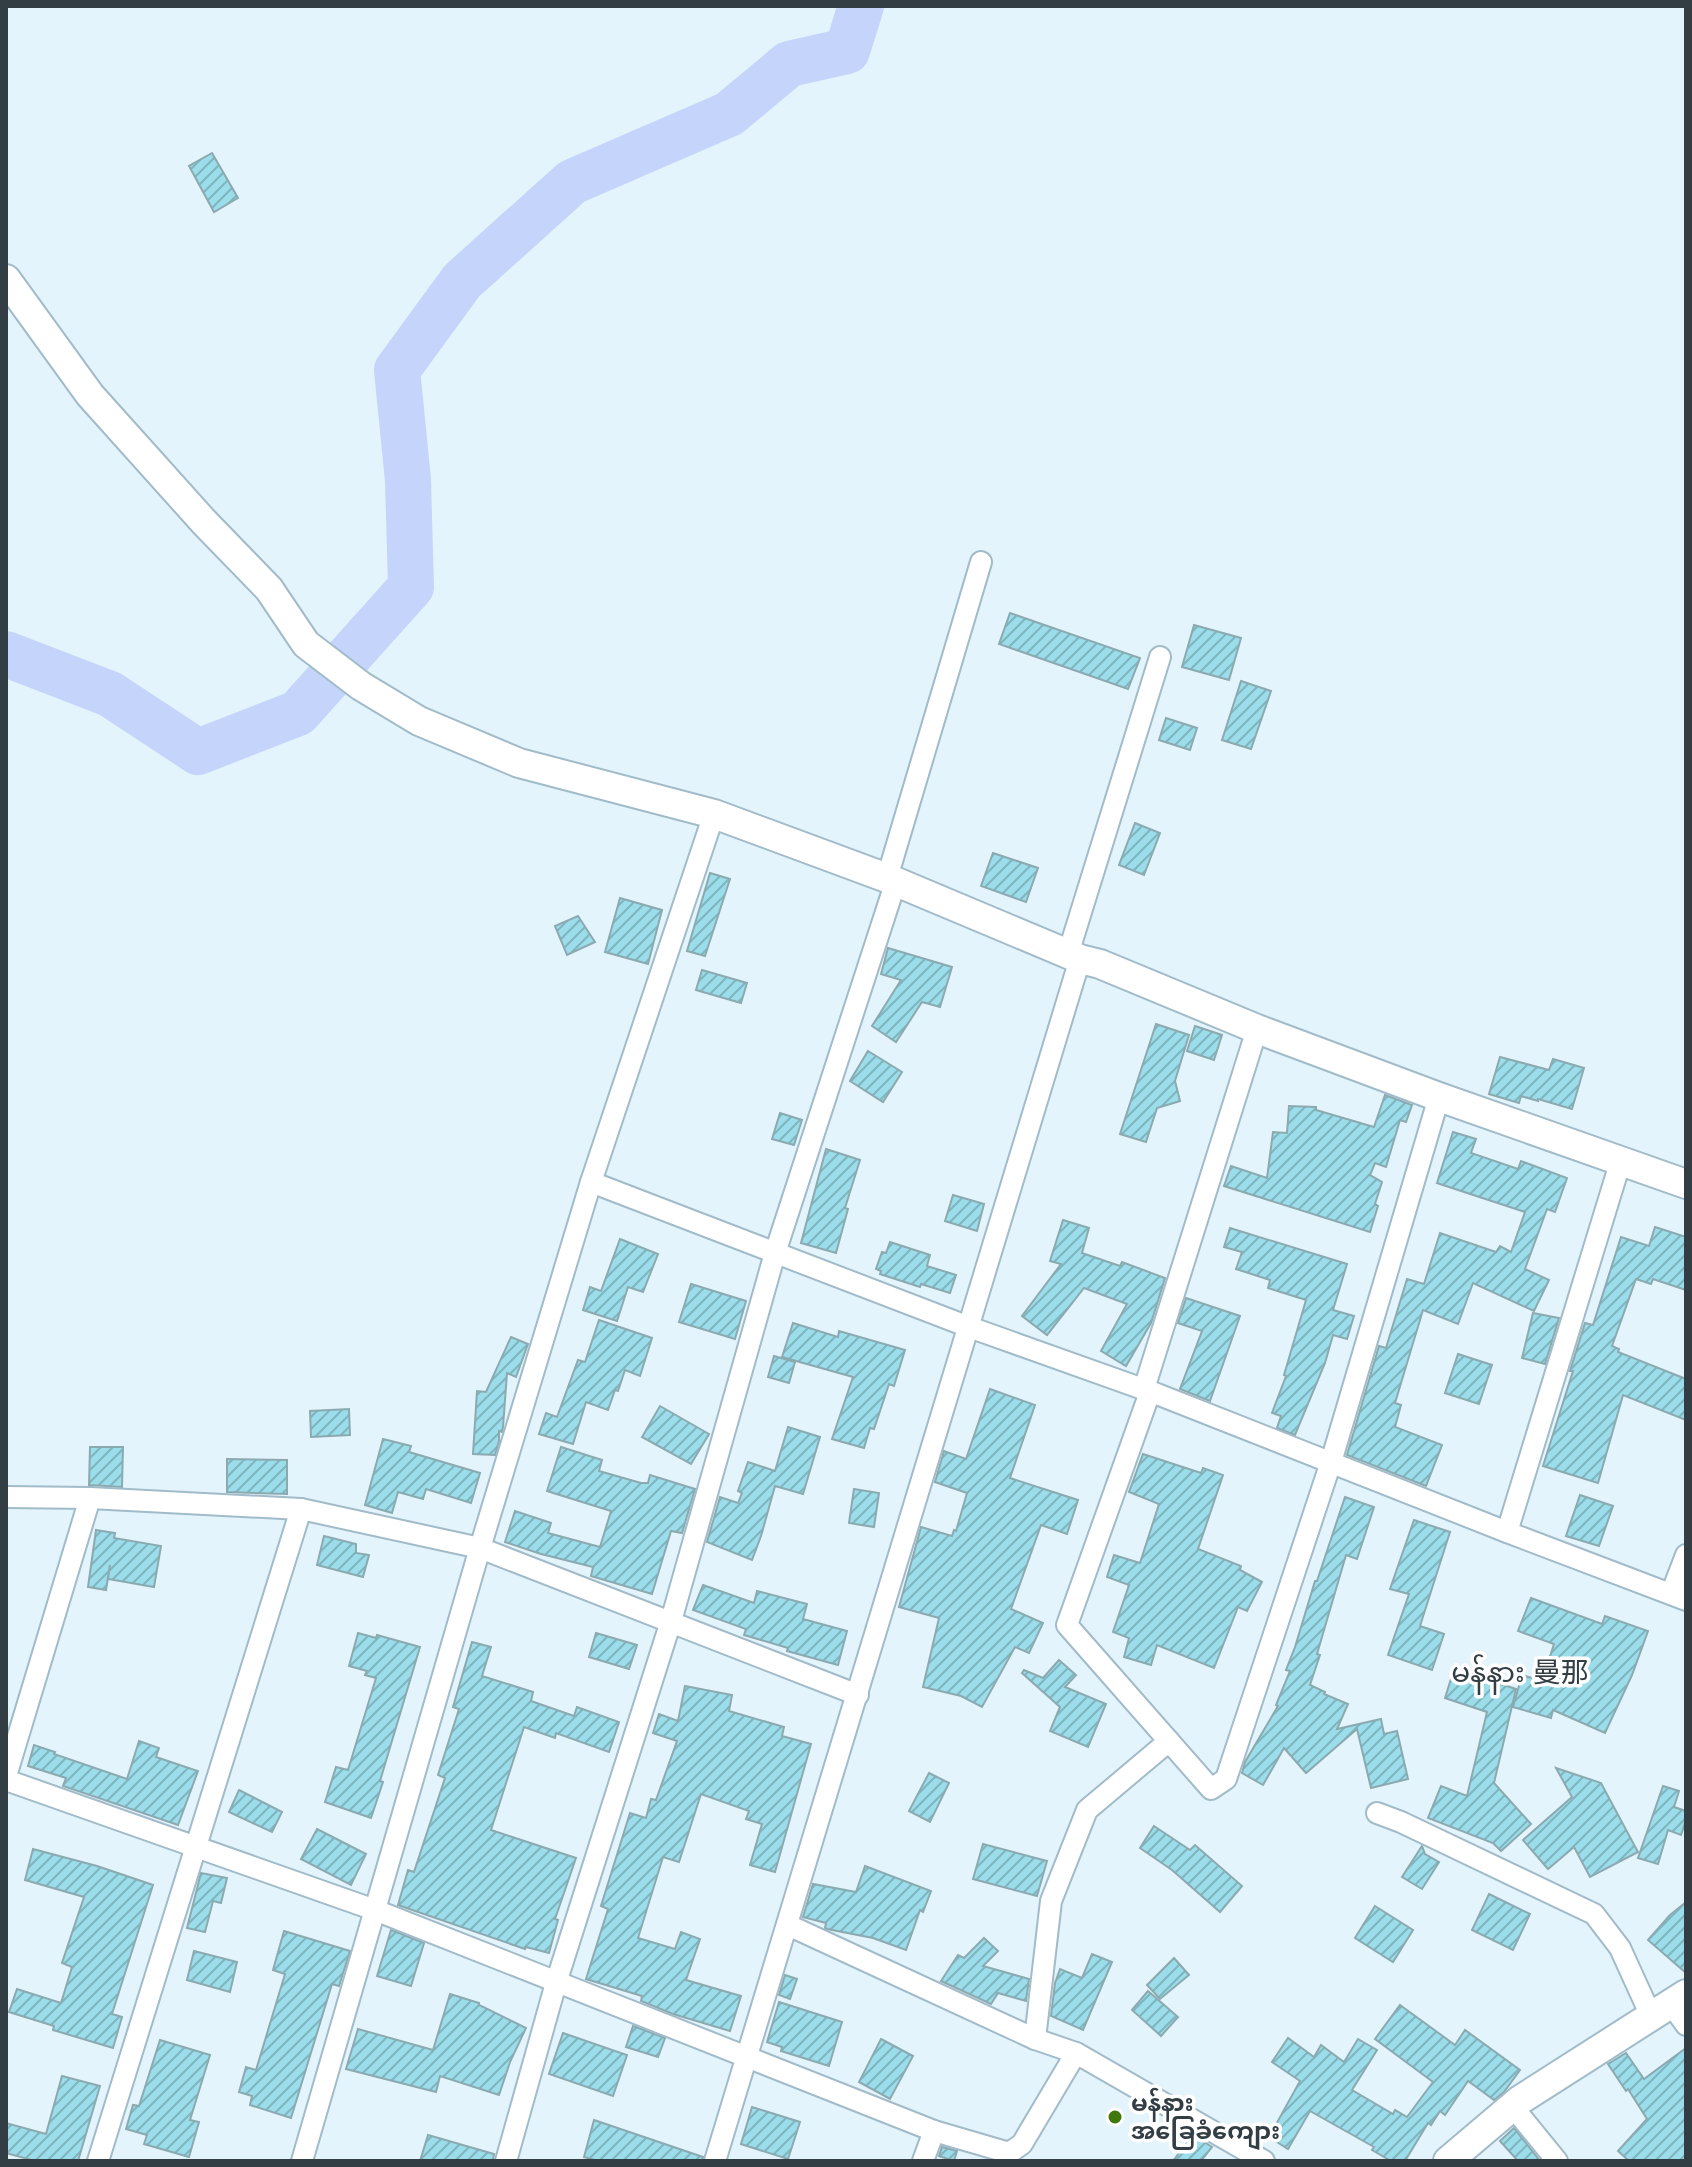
<svg xmlns="http://www.w3.org/2000/svg" width="1692" height="2167" viewBox="0 0 1692 2167" font-family="'Libre Baskerville','Noto Sans SC','Noto Sans Myanmar',serif">
	<style>
		.lines { fill: none; stroke-linecap: round; stroke-linejoin: round }
		.river { stroke: #c5d4fa; stroke-width: 46 }
		.building { fill: url(#building-hatch); stroke: #8baab0; stroke-width: 2 }
		.street-casing { stroke: #a1bbc9; stroke-width: 24 }
		.secondary-casing { stroke: #a1bbc9; stroke-width: 32 }
		.street { stroke: #fff; stroke-width: 20 }
		.secondary { stroke: #fff; stroke-width: 28 }
		.poi-dot { fill: #41780c; stroke: #fff; stroke-width: 3 }
		.labels { text-anchor: middle; stroke-width: 7; stroke-linejoin: round; paint-order: stroke }
		.poi-label { font-size: 24px; font-weight: bold; fill: #333e44; stroke: #fff; text-anchor: start }
		.quarter-label { font-size: 28px; fill: #333e44; stroke: #fff }
	</style>
	<defs>
		<pattern id="building-hatch" width="6" height="6" patternUnits="userSpaceOnUse" patternTransform="scale(2)"><rect width="6" height="6" fill="#9bddea"/><path d="M-1 1l2-2M0 6l6-6M5 7l2-2" fill="none" stroke="#7fb5bf"/></pattern>
	</defs>
	<rect width="100%" height="100%" fill="#e4f4fd"/>
	<g class="lines">
		<!-- river -->
		<polyline class="river" points="6,654 110,694 198,752 298,713 411,587 408,480 397,370 462,281 572,182 729,114 789,64 847,51 861,6"/>
	</g>
	<!-- building -->
	<g class="building">
		<polygon points="212,153 238,198 214,212 189,166"/>
		<polygon points="1010,613 1140,658 1128,689 999,644"/>
		<polygon points="1194,625 1241,638 1229,680 1182,667"/>
		<polygon points="1241,681 1271,691 1251,749 1222,740"/>
		<polygon points="1166,718 1197,728 1190,750 1159,740"/>
		<polygon points="1135,823 1160,833 1144,875 1119,865"/>
		<polygon points="993,853 1038,868 1026,902 981,886"/>
		<polygon points="710,873 730,879 705,956 687,951"/>
		<polygon points="620,898 662,910 648,964 605,952"/>
		<polygon points="578,916 595,942 567,955 555,926"/>
		<polygon points="888,948 952,967 940,1007 922,1002 896,1042 872,1026 901,980 881,974"/>
		<polygon points="702,970 747,983 741,1003 696,990"/>
		<polygon points="1156,1024 1189,1035 1175,1081 1180,1101 1157,1108 1146,1142 1120,1134"/>
		<polygon points="1195,1026 1222,1035 1214,1060 1187,1051"/>
		<polygon points="868,1051 902,1072 883,1102 850,1081"/>
		<polygon points="1500,1057 1549,1070 1553,1059 1584,1068 1572,1109 1538,1099 1538,1101 1521,1096 1519,1103 1489,1094"/>
		<polygon points="1385,1095 1412,1105 1406,1122 1400,1120 1386,1167 1375,1163 1370,1175 1382,1182 1375,1204 1378,1206 1370,1232 1224,1186 1231,1166 1267,1178 1273,1132 1287,1133 1289,1106 1316,1107 1316,1110 1374,1127"/>
		<polygon points="780,1113 802,1120 794,1145 772,1139"/>
		<polygon points="1453,1132 1476,1139 1471,1153 1518,1169 1521,1161 1567,1178 1555,1212 1547,1209 1525,1269 1549,1280 1534,1311 1473,1283 1458,1324 1423,1310 1395,1403 1401,1405 1395,1427 1442,1445 1426,1486 1347,1455 1379,1346 1386,1348 1407,1279 1424,1284 1440,1233 1496,1252 1500,1246 1511,1252 1525,1212 1437,1183"/>
		<polygon points="826,1149 860,1160 845,1208 848,1209 836,1253 801,1243"/>
		<polygon points="953,1195 984,1204 977,1231 945,1221"/>
		<polygon points="1063,1220 1089,1228 1082,1253 1120,1266 1122,1262 1165,1278 1151,1323 1126,1366 1101,1351 1127,1304 1084,1288 1047,1335 1022,1316 1061,1264 1050,1261"/>
		<polygon points="1655,1227 1686,1237 1686,1290 1653,1279 1651,1284 1636,1279 1612,1346 1619,1349 1618,1352 1686,1379 1686,1420 1623,1395 1598,1483 1543,1466 1573,1371 1570,1371 1585,1323 1593,1325 1621,1237 1649,1246"/>
		<polygon points="1230,1228 1347,1264 1333,1310 1354,1316 1347,1339 1333,1335 1325,1363 1295,1435 1277,1428 1281,1416 1272,1413 1286,1376 1284,1375 1306,1300 1268,1288 1270,1280 1236,1269 1242,1252 1224,1247"/>
		<polygon points="620,1239 658,1254 643,1292 628,1287 617,1321 583,1310 590,1287 601,1291"/>
		<polygon points="890,1242 930,1255 927,1266 956,1275 950,1293 921,1284 920,1287 880,1274 881,1271 876,1269 882,1252 886,1253"/>
		<polygon points="691,1284 746,1301 735,1339 679,1322"/>
		<polygon points="1186,1298 1240,1316 1210,1401 1180,1389 1202,1331 1178,1323"/>
		<polygon points="1533,1313 1559,1318 1545,1364 1522,1358"/>
		<polygon points="599,1320 652,1338 640,1376 625,1370 618,1391 615,1390 608,1410 586,1402 573,1444 539,1434 546,1413 557,1417 578,1360 585,1362"/>
		<polygon points="793,1323 838,1337 839,1331 905,1350 894,1386 889,1384 874,1429 870,1428 864,1448 832,1439 853,1377 782,1357"/>
		<polygon points="511,1337 528,1344 516,1377 507,1373 503,1427 502,1432 499,1431 499,1441 495,1455 473,1454 477,1391 486,1392"/>
		<polygon points="1458,1354 1492,1365 1479,1404 1445,1393"/>
		<polygon points="774,1356 795,1362 789,1383 768,1377"/>
		<polygon points="990,1389 1035,1405 1010,1478 1078,1500 1067,1534 1041,1525 1011,1609 1043,1623 1029,1653 1015,1647 982,1707 961,1696 923,1687 939,1618 899,1607 921,1527 952,1536 954,1530 956,1531 967,1493 935,1482 944,1451 966,1459"/>
		<polygon points="660,1406 709,1434 691,1464 642,1437"/>
		<polygon points="349,1409 350,1435 311,1437 310,1411"/>
		<polygon points="788,1427 820,1437 803,1494 775,1486 761,1536 752,1560 707,1542 720,1497 738,1503 742,1493 738,1491 748,1462 775,1471"/>
		<polygon points="383,1439 411,1446 409,1452 480,1473 471,1503 426,1489 423,1499 398,1492 392,1513 365,1505"/>
		<polygon points="90,1447 123,1447 122,1487 89,1485"/>
		<polygon points="561,1447 602,1460 599,1471 641,1483 648,1483 650,1475 695,1489 682,1533 671,1531 652,1594 591,1576 593,1567 541,1554 505,1542 515,1511 551,1523 548,1533 600,1547 611,1511 547,1491"/>
		<polygon points="1143,1454 1201,1473 1203,1468 1223,1475 1198,1549 1241,1566 1240,1570 1262,1582 1247,1611 1238,1607 1214,1668 1157,1645 1151,1665 1124,1657 1129,1638 1113,1632 1129,1585 1107,1577 1114,1555 1140,1563 1159,1504 1129,1492"/>
		<polygon points="227,1459 287,1460 287,1494 227,1492"/>
		<polygon points="854,1489 879,1493 874,1527 849,1523"/>
		<polygon points="1580,1495 1613,1506 1599,1546 1566,1536"/>
		<polygon points="1345,1497 1374,1507 1357,1559 1346,1555 1317,1654 1320,1655 1310,1685 1325,1692 1324,1694 1348,1704 1337,1729 1381,1719 1384,1734 1397,1731 1408,1779 1371,1788 1357,1729 1306,1773 1284,1748 1263,1785 1242,1773 1245,1762 1278,1706 1276,1705 1290,1671 1286,1670 1295,1647 1315,1581 1317,1581"/>
		<polygon points="1414,1520 1450,1532 1420,1626 1444,1634 1432,1670 1388,1655 1409,1594 1390,1589"/>
		<polygon points="96,1530 115,1533 114,1538 161,1546 154,1587 108,1579 110,1565 106,1590 88,1587"/>
		<polygon points="324,1536 356,1544 356,1553 369,1555 363,1577 317,1565"/>
		<polygon points="703,1585 754,1603 757,1591 807,1604 803,1619 847,1631 838,1665 787,1651 788,1648 744,1635 746,1629 693,1610"/>
		<polygon points="1531,1598 1602,1624 1605,1616 1648,1631 1632,1675 1605,1733 1553,1710 1551,1718 1513,1707 1522,1675 1542,1681 1554,1644 1518,1631"/>
		<polygon points="358,1633 376,1638 377,1635 420,1647 380,1781 383,1782 371,1818 325,1802 336,1767 348,1770 376,1678 365,1675 367,1671 349,1666"/>
		<polygon points="596,1633 637,1645 629,1669 589,1657"/>
		<polygon points="472,1642 491,1647 482,1676 533,1692 531,1701 574,1716 577,1707 619,1722 609,1752 556,1733 555,1738 524,1727 491,1830 576,1858 555,1919 558,1920 549,1953 526,1947 525,1949 398,1905 408,1870 414,1872 445,1778 438,1775 459,1709 453,1707"/>
		<polygon points="1059,1660 1076,1675 1065,1687 1106,1704 1088,1747 1050,1731 1060,1707 1022,1673 1024,1670 1043,1678"/>
		<polygon points="1454,1669 1516,1689 1494,1783 1531,1824 1501,1851 1493,1843 1428,1818 1441,1786 1467,1796 1487,1712 1445,1698"/>
		<polygon points="685,1686 732,1695 729,1711 784,1727 782,1736 811,1744 775,1872 750,1865 762,1824 746,1819 749,1811 701,1794 679,1862 663,1857 638,1938 675,1949 681,1932 700,1939 686,1980 741,1996 730,2031 673,2014 641,2001 642,1996 586,1979 608,1909 601,1906 630,1813 646,1818 651,1799 656,1800 677,1741 653,1733 659,1714 678,1721"/>
		<polygon points="139,1741 159,1748 156,1757 198,1771 178,1825 63,1786 66,1778 28,1766 34,1745 55,1752 54,1754 127,1779"/>
		<polygon points="1556,1768 1601,1783 1638,1852 1590,1877 1574,1847 1548,1869 1523,1840 1572,1797"/>
		<polygon points="929,1773 949,1783 930,1822 909,1811"/>
		<polygon points="1663,1786 1679,1791 1674,1807 1686,1811 1686,1820 1681,1835 1668,1830 1658,1864 1638,1858"/>
		<polygon points="239,1790 282,1812 272,1832 229,1812"/>
		<polygon points="1154,1826 1190,1850 1195,1845 1242,1886 1220,1912 1172,1870 1140,1848"/>
		<polygon points="317,1829 366,1854 351,1885 301,1859"/>
		<polygon points="983,1844 1047,1861 1037,1896 973,1879"/>
		<polygon points="1422,1846 1425,1854 1439,1862 1422,1889 1402,1877"/>
		<polygon points="33,1849 97,1866 153,1885 112,2014 122,2017 113,2048 53,2030 54,2026 9,2012 17,1989 61,2003 72,1967 62,1963 84,1897 25,1880"/>
		<polygon points="865,1866 931,1891 923,1912 920,1910 906,1950 873,1938 827,1929 825,1928 826,1923 803,1917 813,1884 856,1892"/>
		<polygon points="201,1873 227,1878 221,1903 213,1901 205,1932 187,1928"/>
		<polygon points="1489,1894 1530,1914 1513,1950 1472,1930"/>
		<polygon points="1686,1902 1686,1973 1648,1940 1670,1915"/>
		<polygon points="1375,1906 1413,1930 1393,1962 1355,1938"/>
		<polygon points="391,1930 424,1943 411,1986 377,1976"/>
		<polygon points="284,1931 350,1951 339,1986 332,1984 291,2118 250,2105 252,2096 239,2092 246,2067 256,2070 285,1974 273,1970"/>
		<polygon points="984,1938 998,1951 983,1966 1029,1979 1026,2001 998,1993 991,2004 941,1981 958,1955 964,1958"/>
		<polygon points="194,1951 237,1962 230,1992 187,1980"/>
		<polygon points="1092,1954 1112,1962 1083,2030 1051,2016 1055,1983 1060,1969 1082,1978"/>
		<polygon points="1174,1958 1189,1975 1160,1999 1147,1985"/>
		<polygon points="785,1975 797,1979 790,1999 779,1995"/>
		<polygon points="1148,1991 1178,2017 1161,2036 1132,2010"/>
		<polygon points="450,1994 479,2003 479,2005 526,2028 510,2062 499,2095 440,2076 436,2092 346,2069 358,2029 433,2050"/>
		<polygon points="779,2002 842,2022 829,2066 781,2051 782,2047 767,2042"/>
		<polygon points="1400,2005 1455,2045 1465,2030 1520,2070 1504,2092 1494,2100 1468,2081 1445,2115 1440,2111 1431,2125 1428,2123 1405,2161 1391,2161 1372,2150 1374,2147 1310,2111 1288,2149 1269,2137 1300,2081 1272,2062 1288,2038 1314,2057 1321,2045 1344,2062 1358,2039 1377,2050 1352,2090 1393,2114 1395,2110 1407,2117 1433,2082 1375,2039"/>
		<polygon points="633,2026 665,2038 658,2057 626,2047"/>
		<polygon points="563,2033 627,2055 613,2096 549,2074"/>
		<polygon points="881,2039 913,2056 890,2099 859,2082"/>
		<polygon points="160,2040 210,2055 190,2120 199,2122 189,2157 144,2144 147,2135 126,2129 133,2105 139,2106"/>
		<polygon points="1686,2048 1686,2161 1629,2161 1618,2151 1647,2119 1628,2089 1626,2091 1608,2064 1626,2053 1644,2079"/>
		<polygon points="62,2076 100,2086 78,2161 35,2161 6,2153 6,2123 46,2134"/>
		<polygon points="752,2107 800,2122 788,2159 741,2144"/>
		<polygon points="594,2120 703,2157 702,2161 598,2161 584,2157"/>
		<polygon points="1514,2128 1540,2161 1518,2161 1500,2141"/>
		<polygon points="428,2135 494,2154 493,2161 420,2161"/>
		<polygon points="1193,2135 1212,2147 1201,2161 1173,2161"/>
		<polygon points="942,2147 957,2151 954,2161 939,2156"/>
	</g>
	<g class="lines">
		<!-- street casing -->
		<g class="street-casing">
			<g id="street">
				<polyline points="887,878 981,562"/>
				<polyline points="1068,954 1160,657"/>
				<polyline points="591,1182 969,1327 1157,1394 1507,1532 1686,1600"/>
				<polyline points="1144,1389 1257,1029"/>
				<polyline points="1150,1392 1067,1625 1211,1789 1226,1779 1331,1462 1439,1097"/>
				<polyline points="6,1497 90,1498 301,1509 480,1548 858,1695"/>
				<polyline points="1507,1532 1621,1160"/>
				<polyline points="1671,1594 1686,1555"/>
				<polyline points="6,1776 90,1498"/>
				<polyline points="6,1780 375,1910 934,2131 1006,2152 1012,2151 1022,2144 1076,2053"/>
				<polyline points="1377,1813 1401,1822 1594,1914 1620,1948 1651,2016"/>
				<polyline points="788,1925 1035,2039 1076,2053 1264,2161"/>
				<polyline points="1671,2004 1686,2025"/>
				<polyline points="1035,2039 1051,1901 1087,1810 1169,1741"/>
				<polyline points="1513,2107 1557,2161"/>
				<polyline points="98,2161 301,1509"/>
				<polyline points="302,2161 480,1548 591,1182 714,814"/>
				<polyline points="506,2161 556,1983 671,1621 775,1253 896,881"/>
				<polyline points="715,2161 1080,959"/>
				<polyline points="923,2161 934,2131"/>
			</g>
		</g>
		<!-- secondary casing -->
		<g class="secondary-casing">
			<g id="secondary">
				<polyline points="6,279 90,395 204,522 269,589 306,644 361,686 419,721 519,763 714,814 887,878 1080,959 1100,964 1257,1029 1439,1097 1686,1184"/>
				<polyline points="1448,2161 1520,2100 1686,1994"/>
			</g>
		</g>
		<!-- street -->
		<use href="#street" class="street"/>
		<!-- secondary -->
		<use href="#secondary" class="secondary"/>
	</g>
	<!-- markers -->
	<circle class="poi-dot" cx="1115" cy="2117" r="8"/>
	<g class="labels">
		<!-- poi labels -->
		<g class="poi-label">
			<text x="1131" y="2111">မန်နား<tspan x="1131" dy="28">အခြေခံကျေား</tspan></text>
		</g>
		<!-- quarter labels -->
		<g class="quarter-label">
			<text x="1520" y="1682">မန်နား 曼那</text>
		</g>
	</g>
	<!-- border -->
	<rect width="1692" height="2167" fill="none" stroke="#333e44" stroke-width="16"/>
</svg>
